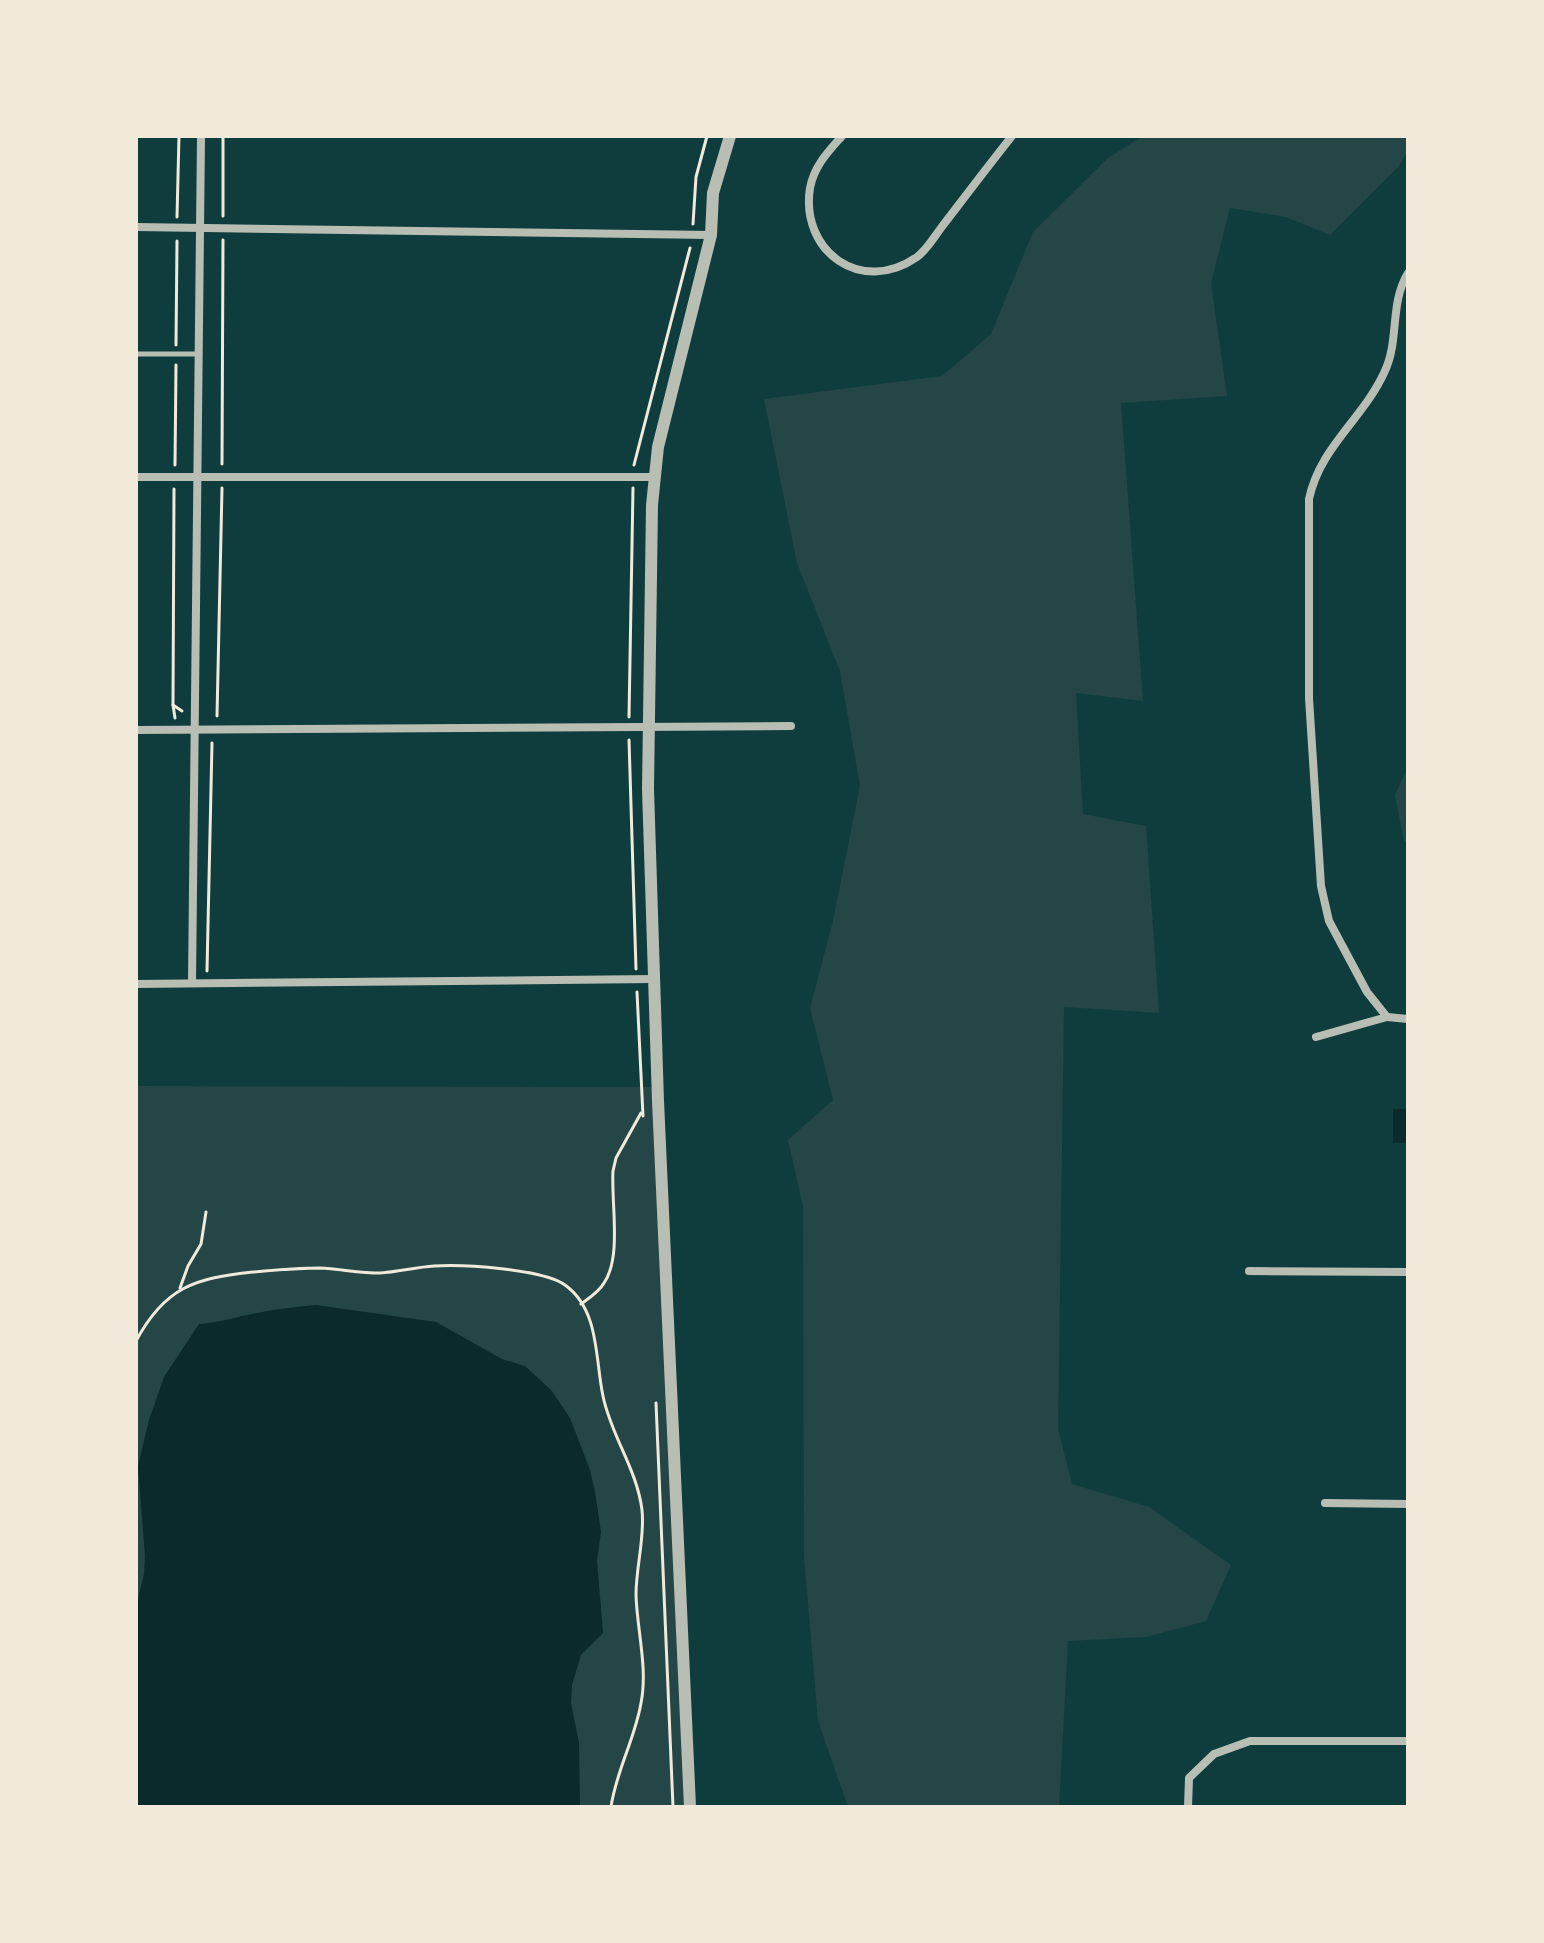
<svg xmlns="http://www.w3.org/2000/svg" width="1544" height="1943" viewBox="0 0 1544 1943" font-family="'PT Sans Narrow',sans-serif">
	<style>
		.green { fill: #244646 }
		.water { fill: #0a2a2b }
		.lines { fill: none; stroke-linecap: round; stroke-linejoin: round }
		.path { stroke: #f1e9da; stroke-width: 3 }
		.service { stroke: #b8beb3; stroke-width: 5 }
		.minor { stroke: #b8beb3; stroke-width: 8 }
		.tertiary { stroke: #b8beb3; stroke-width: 12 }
	</style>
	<rect width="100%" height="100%" fill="#0f3d3e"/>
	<!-- green -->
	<g class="green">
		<polygon points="1143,136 1408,136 1408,151 1398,167 1330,235 1286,217 1230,208 1211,283 1227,396 1121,403 1143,701 1076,693 1083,814 1146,826 1159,1013 1064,1007 1058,1429 1072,1484 1149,1507 1231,1565 1206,1621 1146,1637 1068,1641 1059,1807 848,1807 818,1721 804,1556 803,1206 788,1140 833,1100 810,1008 833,921 860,786 840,671 797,563 764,399 942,376 991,334 1033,232 1108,158"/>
		<polygon points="1408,767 1408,842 1404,841 1395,795"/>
		<polygon points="136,1086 658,1087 690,1807 136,1807"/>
	</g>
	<!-- water -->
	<g class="water">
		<polygon points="1393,1109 1407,1109 1408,1143 1393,1143"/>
		<path d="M316,1305l120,17 66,37 23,7 27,25 18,27 20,52 5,22 6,40 -4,29 6,72 -22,22 -9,30 -1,18 8,40 1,64h-444v-200l8,-33 1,-18 -7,-90 11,-46 15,-43 35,-53c23,-2 36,-7 58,-11 19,-4 39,-6 59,-8z"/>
	</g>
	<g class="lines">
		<!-- path -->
		<g class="path">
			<polyline points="223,216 223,136"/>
			<polyline points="177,217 179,136"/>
			<polyline points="693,224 696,177 707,136"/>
			<polyline points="176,345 177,241"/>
			<polyline points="222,464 223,240"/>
			<polyline points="175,465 176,365"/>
			<polyline points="634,465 690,248"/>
			<polyline points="173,705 174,489"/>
			<polyline points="217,716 222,488"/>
			<polyline points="629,717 633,488"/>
			<polyline points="175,718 173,705 182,711"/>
			<polyline points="629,740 636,969"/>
			<polyline points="207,971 212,743"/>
			<polyline points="637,992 643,1116"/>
			<polyline points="180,1288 188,1266 201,1244 206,1212"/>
			<path d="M581,1304c8,-6 18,-12 23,-21 18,-26 7,-80 9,-112l3,-13 25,-45"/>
			<path d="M136,1341c29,-54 59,-63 117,-69 22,-2 44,-4 67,-4 20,1 40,5 60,5 18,-1 36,-6 54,-7 28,-2 109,3 131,19 35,25 30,75 38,111 8,40 34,73 39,114 3,28 -6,56 -6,85 1,35 12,73 5,108 -6,36 -25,68 -30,104"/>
			<polyline points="656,1403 673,1807"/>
		</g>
		<!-- service -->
		<polyline class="service" points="136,354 198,354"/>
		<!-- minor -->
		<g class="minor">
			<path d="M842,136c-14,16 -28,30 -32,52 -10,63 51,108 107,69 10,-7 19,-23 27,-33 23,-30 45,-59 68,-88"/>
			<polyline points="136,227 711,235"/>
			<path d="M1408,273c-19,31 -8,68 -24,100 -22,47 -64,74 -75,126v199l12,188 8,35 38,71 20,25 21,2"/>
			<polyline points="136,477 654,477"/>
			<polyline points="136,730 791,726"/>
			<polyline points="192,983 201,136"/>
			<polyline points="136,984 655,979"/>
			<polyline points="1316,1037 1387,1017"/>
			<polyline points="1249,1271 1408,1272"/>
			<polyline points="1325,1503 1408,1504"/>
			<polyline points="1188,1807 1189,1778 1214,1754 1250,1741 1408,1741"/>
		</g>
		<!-- tertiary -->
		<polyline class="tertiary" points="690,1807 658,1101 648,789 652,505 658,447 711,235 713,193 730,136"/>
	</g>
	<!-- border -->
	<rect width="1544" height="1943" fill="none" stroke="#f1e9da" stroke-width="276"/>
</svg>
